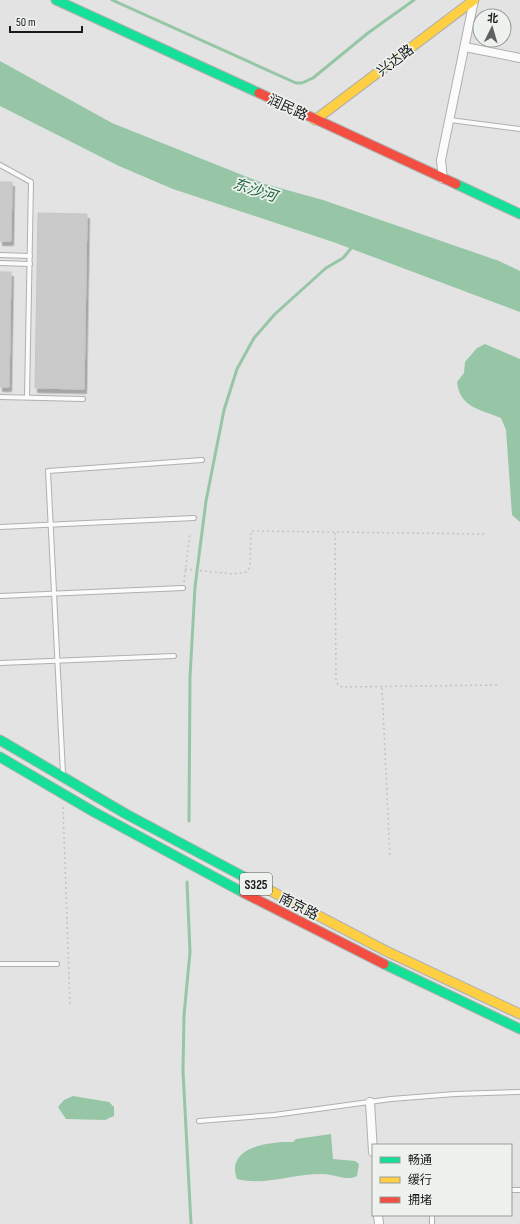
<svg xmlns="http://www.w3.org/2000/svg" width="520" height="1224" viewBox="0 0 520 1224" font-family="'Sofia Sans Condensed','Noto Sans SC',sans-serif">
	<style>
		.water { fill: #97c6a7 }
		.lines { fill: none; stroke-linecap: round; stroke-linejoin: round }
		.stream { stroke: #97c6a7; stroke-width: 3 }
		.building { fill: #c9cac9; stroke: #c5c6c5; filter: url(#shadow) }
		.lane-casing { stroke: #afb0af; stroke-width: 6 }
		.street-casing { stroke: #afb0af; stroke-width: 10 }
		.fast-casing { stroke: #afb0af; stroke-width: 11 }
		.slow-casing { stroke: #afb0af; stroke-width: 11 }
		.jam-casing { stroke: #afb0af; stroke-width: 11 }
		.path { stroke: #c2c3c2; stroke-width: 1.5; stroke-dasharray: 2 3; stroke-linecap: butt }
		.lane { stroke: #fbfbfb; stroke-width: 4 }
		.street { stroke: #fbfbfb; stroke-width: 8 }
		.fast { stroke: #16e098; stroke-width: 9 }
		.slow { stroke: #ffcf43; stroke-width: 9 }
		.jam { stroke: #f24e42; stroke-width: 9 }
		.labels { text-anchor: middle; stroke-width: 3.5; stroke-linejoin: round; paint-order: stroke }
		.shield { fill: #eef2ef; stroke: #595b59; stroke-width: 1 }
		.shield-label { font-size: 13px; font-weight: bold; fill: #191a19 }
		.street-label { font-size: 14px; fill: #191a19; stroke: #eef2ef }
		.water-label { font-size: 15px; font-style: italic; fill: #1b653c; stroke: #eef2ef }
	</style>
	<defs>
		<filter id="shadow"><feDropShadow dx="2.5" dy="4.5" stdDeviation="0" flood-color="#0004"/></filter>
	</defs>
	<rect width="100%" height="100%" fill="#e2e3e2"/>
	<!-- water -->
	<g class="water">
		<polygon points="0,61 112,123 265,184 323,200 499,261 520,271 520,312 336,243 173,189 119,166 0,106"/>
		<path d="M485,344l35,15v163l-8,-7 -6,-85 -5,-12c-21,-9 -41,-10 -44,-36l7,-9 1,-11 12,-14z"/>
		<polygon points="73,1096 109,1102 114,1107 114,1116 105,1120 66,1119 58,1107 64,1100"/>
		<path d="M331,1134l2,25 22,2 4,3 -2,12c-11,6 -24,-3 -36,-2 -28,0 -57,12 -84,5 -12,-32 33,-38 56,-37l3,-3z"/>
	</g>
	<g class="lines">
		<!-- stream -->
		<g class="stream">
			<polyline points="112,0 296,83 302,83 313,78 368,33 414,0"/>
			<polyline points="189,821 190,677 195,587 206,501 224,410 237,369 254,338 275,314 326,268 343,258 353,246"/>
			<polyline points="187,882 190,952 184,1015 183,1071 191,1224"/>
		</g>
	</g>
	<!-- building -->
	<g class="building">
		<polygon points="0,182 12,182 11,241 0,241"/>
		<polygon points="38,213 87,214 84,389 35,388"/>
		<polygon points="0,272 11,272 9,387 0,387"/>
	</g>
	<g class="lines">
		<!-- lane casing -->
		<g class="lane-casing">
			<g id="lane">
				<polyline points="450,120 520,129"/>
				<polyline points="0,165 31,182 27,397"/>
				<polyline points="0,255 30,256"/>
				<polyline points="0,263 30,264"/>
				<polyline points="0,397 83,399"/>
				<polyline points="0,527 194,518"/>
				<polyline points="0,596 183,588"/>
				<polyline points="0,663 174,656"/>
				<polyline points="63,774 48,471 202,460"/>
				<polyline points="0,964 57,964"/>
				<polyline points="199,1121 274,1115 391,1099 455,1094 520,1092"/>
				<polyline points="511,1190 520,1190"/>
				<polyline points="432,1224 432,1215"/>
			</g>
		</g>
		<!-- street casing -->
		<g class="street-casing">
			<g id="street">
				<polyline points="465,47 520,58"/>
				<polyline points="443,179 441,160 474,0"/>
				<polyline points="370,1102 373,1152"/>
				<polyline points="378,1215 379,1224"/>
			</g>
		</g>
		<!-- fast casing -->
		<g class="fast-casing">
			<g id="fast">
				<polyline points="56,0 259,93"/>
				<polyline points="456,184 520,214"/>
				<polyline points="0,740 126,814 248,879"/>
				<polyline points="0,757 94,812 244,893"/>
				<polyline points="384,964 520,1029"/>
			</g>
		</g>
		<!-- slow casing -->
		<g class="slow-casing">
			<g id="slow">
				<polyline points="315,120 474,0"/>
				<polyline points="248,879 386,951 520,1014"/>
			</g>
		</g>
		<!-- jam casing -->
		<g class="jam-casing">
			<g id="jam">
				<polyline points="259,93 456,184"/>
				<polyline points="244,893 384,964"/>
			</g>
		</g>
		<!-- path -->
		<g class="path">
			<polyline points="335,533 336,680 338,685 342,687 499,685"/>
			<polyline points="185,569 233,574 246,572 250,567 251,531 485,534"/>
			<polyline points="184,582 190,533"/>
			<polyline points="382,688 390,858"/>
			<polyline points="63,807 70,1004"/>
		</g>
		<!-- lane -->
		<use href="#lane" class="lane"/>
		<!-- street -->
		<use href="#street" class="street"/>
		<!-- fast -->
		<use href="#fast" class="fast"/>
		<!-- slow -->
		<use href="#slow" class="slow"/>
		<!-- jam -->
		<use href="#jam" class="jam"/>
	</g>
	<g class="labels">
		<!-- shield labels -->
		<rect class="shield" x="240" y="873" width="32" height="22" rx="3"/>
		<g class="shield-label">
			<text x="256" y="889">S325</text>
		</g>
		<!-- street labels -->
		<g class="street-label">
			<text transform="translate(395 60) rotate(-37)" y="5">兴达路</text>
			<text transform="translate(288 107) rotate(25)" y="5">润民路</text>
			<text transform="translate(299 906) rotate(27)" y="5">南京路</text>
		</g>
		<!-- water labels -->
		<g class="water-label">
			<text transform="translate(255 190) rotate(18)" y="5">东沙河</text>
		</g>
	</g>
	<!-- legend -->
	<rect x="372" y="1144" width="140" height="72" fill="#eef2ef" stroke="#999c99"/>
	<rect x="380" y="1157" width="20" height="6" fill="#16e098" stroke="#999c99"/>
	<text x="408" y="1164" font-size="12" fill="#191a19">畅通</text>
	<rect x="380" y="1177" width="20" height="6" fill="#ffcf43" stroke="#999c99"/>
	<text x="408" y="1184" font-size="12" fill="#191a19">缓行</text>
	<rect x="380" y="1197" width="20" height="6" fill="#f24e42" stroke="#999c99"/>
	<text x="408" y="1204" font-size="12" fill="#191a19">拥堵</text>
	<!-- north arrow -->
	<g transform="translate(492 28) rotate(5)"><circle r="19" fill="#eef2ef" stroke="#999c99"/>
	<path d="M0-3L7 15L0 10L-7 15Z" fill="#5f605f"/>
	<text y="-6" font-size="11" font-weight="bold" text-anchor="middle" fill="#191a19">北</text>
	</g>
	<!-- scale -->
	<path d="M10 26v6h72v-6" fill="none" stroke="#191a19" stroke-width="2"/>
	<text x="16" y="26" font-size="12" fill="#191a19" stroke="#eef2ef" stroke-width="3" paint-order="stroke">50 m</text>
</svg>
